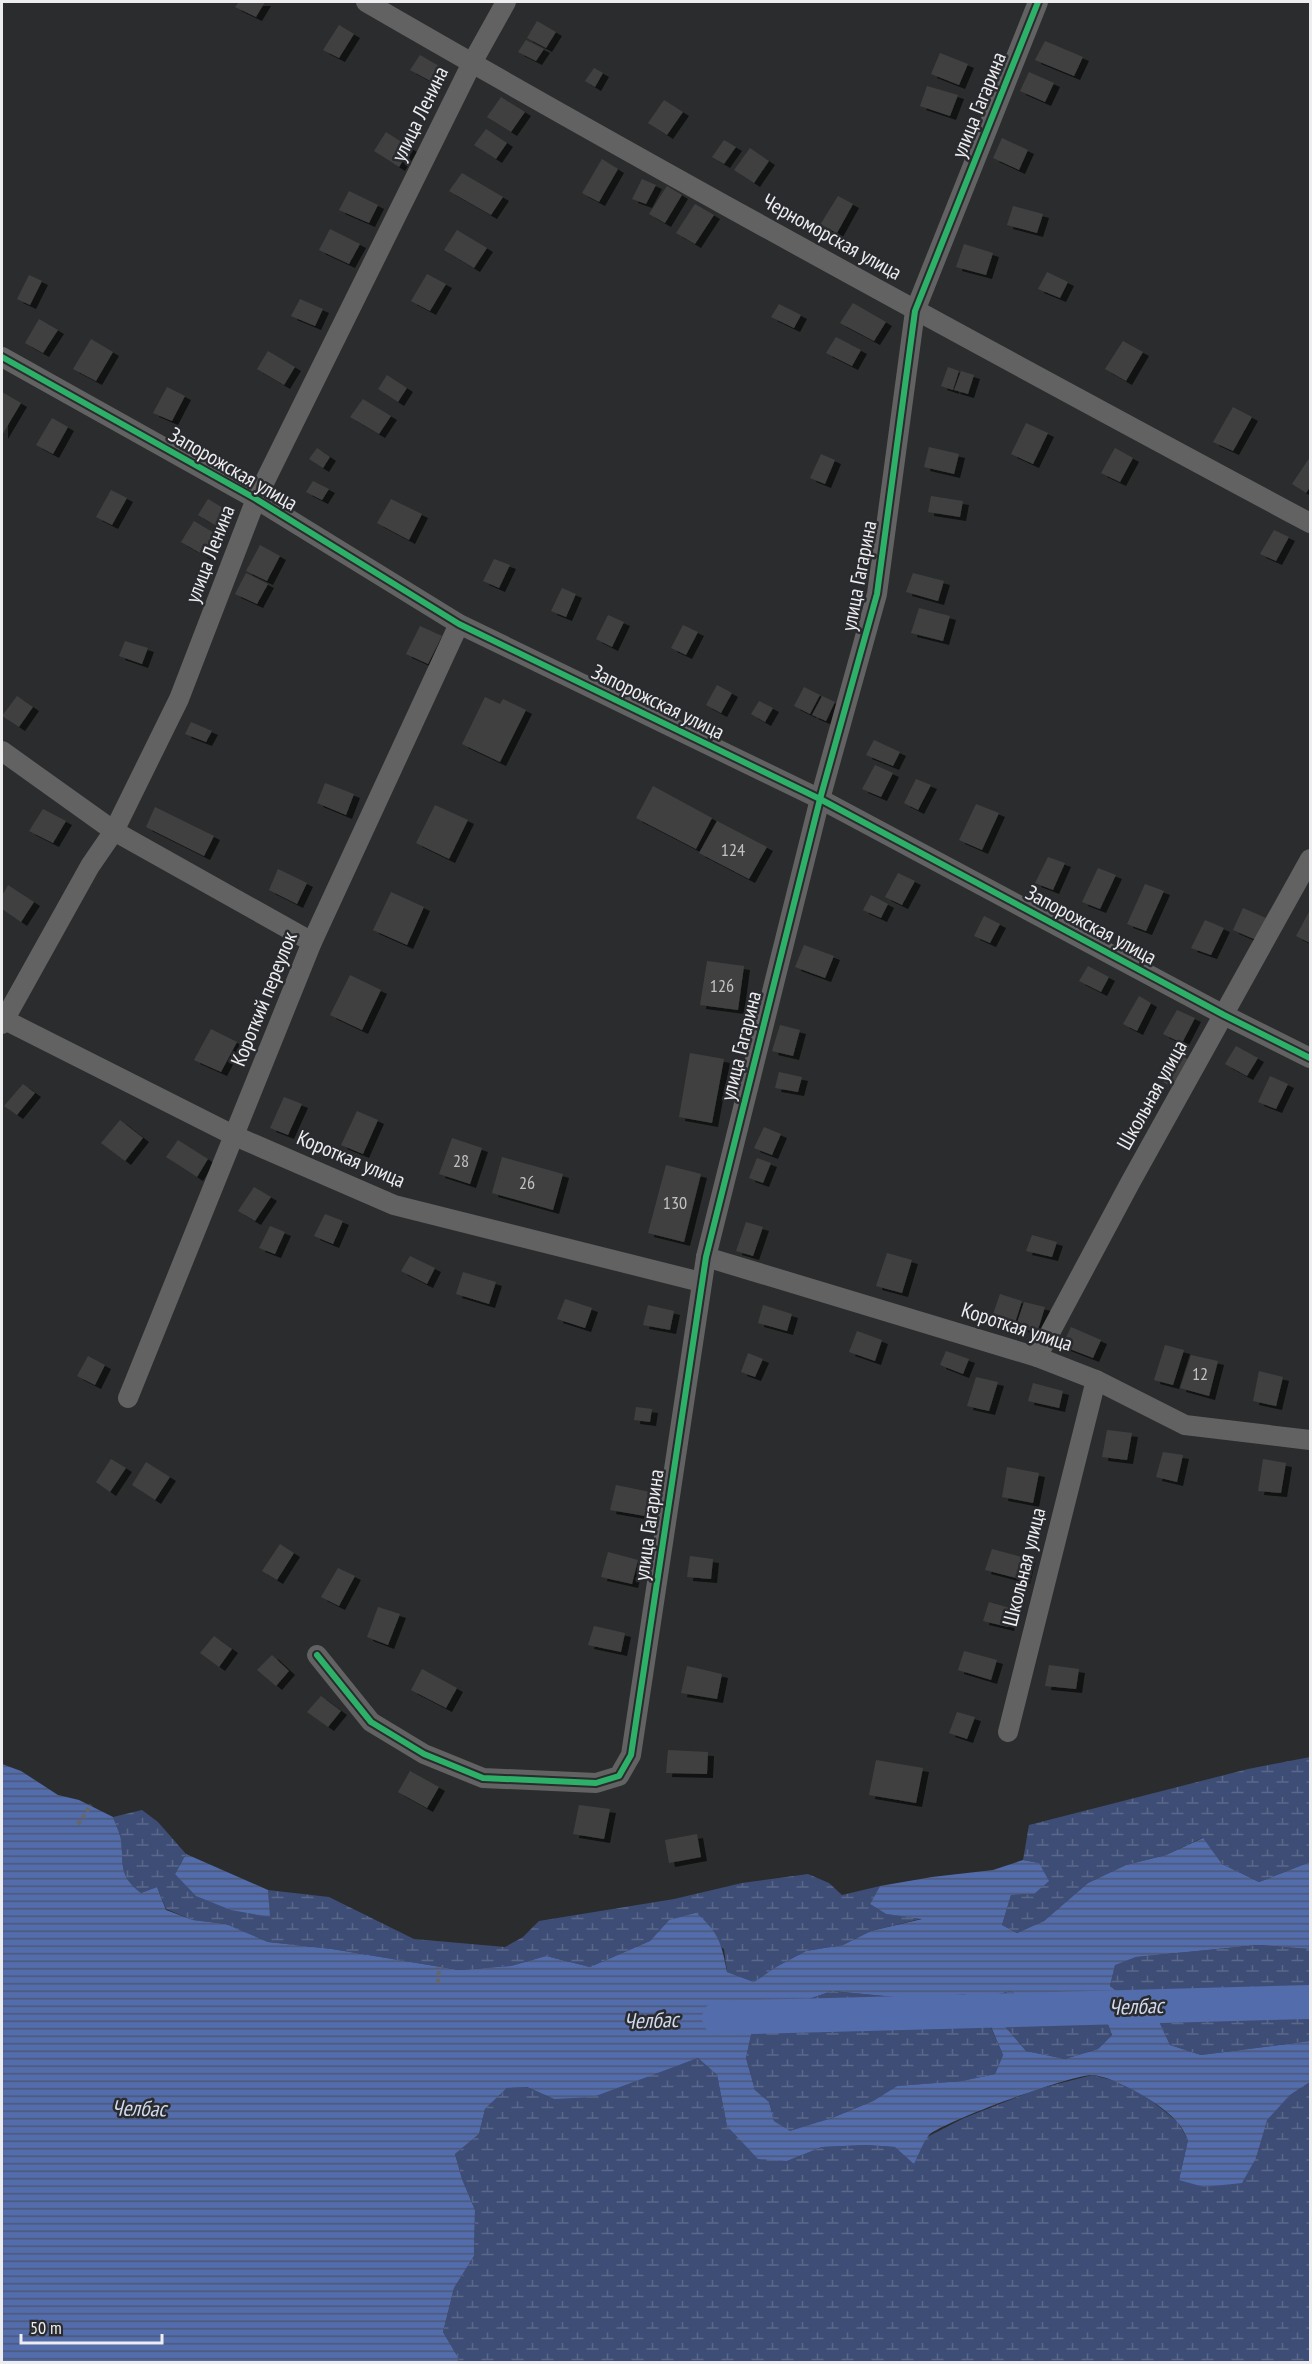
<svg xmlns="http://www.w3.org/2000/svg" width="1312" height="2364" viewBox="0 0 1312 2364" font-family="'PT Sans Narrow',sans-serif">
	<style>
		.wetland { fill: url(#wetland-marsh) }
		.water { fill: url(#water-rules); fill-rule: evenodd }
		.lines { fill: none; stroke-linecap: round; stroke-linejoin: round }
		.river { stroke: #536cac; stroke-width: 34 }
		.building { fill: #404041; filter: url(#shadow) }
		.path { stroke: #666768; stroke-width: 4; stroke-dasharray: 4.5 3; stroke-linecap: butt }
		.street { stroke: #626263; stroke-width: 20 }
		.cycleway-casing { stroke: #2a2b2e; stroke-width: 10 }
		.cycleway { stroke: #2db169; stroke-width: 6 }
		.labels { text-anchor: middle; stroke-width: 5; stroke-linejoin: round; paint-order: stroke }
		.number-label { font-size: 18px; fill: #c2c2c4 }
		.street-label { font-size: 21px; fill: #ededf0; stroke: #2a2b2e }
		.water-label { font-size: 22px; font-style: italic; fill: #d0d9ed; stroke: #2a2b2e }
	</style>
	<defs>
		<pattern id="wetland-marsh" width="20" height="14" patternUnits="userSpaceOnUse" patternTransform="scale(1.5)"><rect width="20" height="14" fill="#3e4d76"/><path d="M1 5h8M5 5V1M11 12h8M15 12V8" fill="none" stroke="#5a678a"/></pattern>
		<pattern id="water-rules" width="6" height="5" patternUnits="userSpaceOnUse" patternTransform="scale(1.5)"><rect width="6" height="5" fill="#536cac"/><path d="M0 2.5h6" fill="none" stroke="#4c5875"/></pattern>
		<filter id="shadow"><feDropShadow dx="6" dy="4" stdDeviation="0" flood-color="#0009"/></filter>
	</defs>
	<rect width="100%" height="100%" fill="#2b2c2d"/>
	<!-- wetland -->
	<g class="wetland">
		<polygon points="1310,1757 1310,1862 1259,1882 1222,1864 1202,1838 1166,1855 1126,1865 1088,1883 1044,1921 1017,1933 1002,1925 1011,1895 1034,1894 1039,1863 1023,1860 1029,1825 1248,1769"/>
		<path d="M142,1810l16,12 28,32 -11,20 94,43 -1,-27 61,7 85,42 91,8 18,-10 16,-16 135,-22 68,-16 66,-9 21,9 13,12 38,-9 -10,18 16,10 38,4 -53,13 -28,14 -37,6 -30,16 -22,15 -27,-10 -3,-23 -55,-29 -19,21 -60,26 -44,-11 -35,10 -52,4 -127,-21 -64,-7 -42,-18 -33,-4 -27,-11 -9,-22 -16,6c-23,-18 -17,-28 -20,-52 -1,-8 -5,-16 -8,-24z"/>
		<polygon points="1258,1945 1310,1949 1310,2041 1201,2055 1170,2045 1157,2017 1132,2003 1110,1986 1115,1964 1136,1957"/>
		<polygon points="832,1991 916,1999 965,1993 989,2023 1003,2055 995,2074 963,2081 897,2086 873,2101 832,2118 790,2132 774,2121 769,2102 755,2090 746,2058 753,2026 777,2010"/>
		<polygon points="1011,1991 1028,2004 1051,1992 1087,1997 1104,2014 1112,2035 1098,2049 1065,2059 1026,2051 997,2017 995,1995"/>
		<polygon points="698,2058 717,2075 727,2126 787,2161 822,2147 866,2145 895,2147 929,2136 964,2118 1038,2089 1092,2075 1120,2082 1152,2101 1178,2122 1188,2140 1179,2180 1256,2158 1266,2120 1290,2095 1310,2082 1310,2362 457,2362 459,2359 443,2332 454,2288 474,2256 475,2210 462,2179 455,2154 479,2134 485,2109 507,2088 527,2087 554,2099 644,2077"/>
	</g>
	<!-- water -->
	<g class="water">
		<path d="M2,1764l19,7 37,24 21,5 34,17c3,8 7,16 8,23 3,25 -3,35 20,53l16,-6 9,23 27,10 33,4 42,18 64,7 127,21 52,-4 35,-10 44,11 60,-26 19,-21 27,-7c22,18 26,31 31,59l27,10 22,-15 30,-16 37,-6 28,-14 51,-12 -36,-5 -16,-10 10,-18 52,-9 61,-7 30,-10 16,3 10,18 -15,13 -23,1 -9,30 15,8 27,-12 44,-38 38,-18 40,-10 37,-17 19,26 37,18 51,-20v87l-52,-4 -122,12 -21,8 -5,21 22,17 25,14 13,28 31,10 109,-14v41l-20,13 -23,25 -11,38 -14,25 -38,4 -25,-7 9,-40c-3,-6 -5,-11 -9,-16 -13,-18 -65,-48 -87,-49 -21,0 -147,46 -163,60 -6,7 -11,21 -15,29l-19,-17 -29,-2 -44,2 -35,14 -29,-2 -31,-33 -10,-51 -19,-17 -105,39 -39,2 -27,-12 -20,1 -22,21 -6,25 -24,20 7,25 13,31 -1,46 -20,32 -11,44 16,27 -2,3h-455zM832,1991l84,8 49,-5 24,28 14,33 -8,19 -33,7 -65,5 -24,15 -41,17 -42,13 -16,-10 -5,-19 -14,-12 -9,-32 7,-32 24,-16zM1011,1991l17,13 23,-12 36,5 17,17 8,21 -14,14 -33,10 -39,-8 -29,-34 -2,-22z"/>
		<polygon points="186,1854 268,1890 270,1917 231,1910 196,1896 175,1874"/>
	</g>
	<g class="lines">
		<!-- river -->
		<polyline class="river" points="719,2018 1310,2002"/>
	</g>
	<!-- building -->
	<g class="building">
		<polygon points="239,2 265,2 256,17 235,7"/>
		<polygon points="537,21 556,32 546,48 527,38"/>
		<polygon points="339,25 354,34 339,58 323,50"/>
		<polygon points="526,40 544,49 536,61 518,52"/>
		<polygon points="1045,41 1083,57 1074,76 1035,60"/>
		<polygon points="940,53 968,64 959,85 931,74"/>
		<polygon points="420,55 444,69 436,84 410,70"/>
		<polygon points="594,68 603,73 595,87 585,81"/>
		<polygon points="1029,72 1054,83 1045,102 1020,91"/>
		<polygon points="927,86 958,95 950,116 920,106"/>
		<polygon points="501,97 525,112 511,132 487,117"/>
		<polygon points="664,100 683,112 667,135 648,123"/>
		<polygon points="486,129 507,143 496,159 474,145"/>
		<polygon points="386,132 411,148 399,167 374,151"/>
		<polygon points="1002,138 1028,150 1019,170 993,158"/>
		<polygon points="724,140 736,147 724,164 712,157"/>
		<polygon points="750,148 769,161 754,183 734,170"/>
		<polygon points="602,159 618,169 599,202 582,193"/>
		<polygon points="462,173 503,197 491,215 449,191"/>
		<polygon points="642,179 656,185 646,204 632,199"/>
		<polygon points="667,186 682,195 665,223 649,214"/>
		<polygon points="349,191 378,205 369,223 339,210"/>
		<polygon points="838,196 853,204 837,233 820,225"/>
		<polygon points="695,204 714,215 695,244 676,233"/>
		<polygon points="1013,206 1043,214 1037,233 1007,225"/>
		<polygon points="330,229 360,244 349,264 319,250"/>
		<polygon points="457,230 487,248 474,268 444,250"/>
		<polygon points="964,244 993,253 986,275 956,267"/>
		<polygon points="1047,272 1068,282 1060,298 1038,289"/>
		<polygon points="427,274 446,284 430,311 411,301"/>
		<polygon points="29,275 42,281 30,305 17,299"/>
		<polygon points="300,299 323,309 315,326 291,316"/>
		<polygon points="853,303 886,322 874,341 840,323"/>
		<polygon points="779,304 801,315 794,328 771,317"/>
		<polygon points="39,319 58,330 43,353 25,343"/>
		<polygon points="836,337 861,350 852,366 826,353"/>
		<polygon points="91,339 113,352 96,381 73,369"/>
		<polygon points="1123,341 1143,352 1126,381 1105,369"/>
		<polygon points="268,351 295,367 284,385 257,369"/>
		<polygon points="948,367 959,371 953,390 941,386"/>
		<polygon points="961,371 974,375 968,394 954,390"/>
		<polygon points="387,375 407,388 398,402 378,389"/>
		<polygon points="167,387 185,396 172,421 153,413"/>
		<polygon points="2,392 21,403 2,435"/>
		<polygon points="363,399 391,416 379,434 350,417"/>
		<polygon points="1233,407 1252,417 1233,451 1213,442"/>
		<polygon points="52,418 68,427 53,454 36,445"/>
		<polygon points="1026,423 1048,433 1033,464 1011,454"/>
		<polygon points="929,447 959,454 954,474 924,467"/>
		<polygon points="317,448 330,457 323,468 309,459"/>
		<polygon points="1115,448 1133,458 1120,482 1101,473"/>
		<polygon points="821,454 835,460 825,484 810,478"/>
		<polygon points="1310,457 1310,487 1306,493 1292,484"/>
		<polygon points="313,481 329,489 322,500 306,492"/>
		<polygon points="111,490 127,498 112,525 96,517"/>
		<polygon points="931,496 963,501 960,517 928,512"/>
		<polygon points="208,499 228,511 218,527 198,515"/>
		<polygon points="391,499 422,514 409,540 377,523"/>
		<polygon points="194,521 219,536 207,557 181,542"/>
		<polygon points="1274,530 1289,537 1276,561 1260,554"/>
		<polygon points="260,545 280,556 267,581 246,571"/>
		<polygon points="494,559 510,565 499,588 483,581"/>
		<polygon points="246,573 268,584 257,604 235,594"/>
		<polygon points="913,573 944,581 938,601 906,592"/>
		<polygon points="562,588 576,594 566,617 551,611"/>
		<polygon points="919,608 950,616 943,641 911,633"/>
		<polygon points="608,615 624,622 612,647 596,639"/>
		<polygon points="683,625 698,632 686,655 671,648"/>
		<polygon points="420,626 442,636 428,664 406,654"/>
		<polygon points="125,641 148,648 142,664 119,656"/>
		<polygon points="717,685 732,693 721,713 706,705"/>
		<polygon points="804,687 820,695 810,714 794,706"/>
		<polygon points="17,696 33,707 19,727 2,716"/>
		<polygon points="822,696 835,702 826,721 812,715"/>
		<polygon points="485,697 500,704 503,699 526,710 500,762 462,744"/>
		<polygon points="759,701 773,708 765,722 751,714"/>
		<polygon points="191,722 212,731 206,742 185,734"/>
		<polygon points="874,740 900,752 893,766 866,755"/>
		<polygon points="875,765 893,773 881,797 862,789"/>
		<polygon points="916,779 931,785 918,810 904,803"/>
		<polygon points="325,783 354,794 346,815 317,803"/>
		<polygon points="653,786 712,818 696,849 636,818"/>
		<polygon points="976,804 999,813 982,850 959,840"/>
		<polygon points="435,805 468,820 449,859 416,843"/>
		<polygon points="155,807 214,836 204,856 146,827"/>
		<polygon points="43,809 66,821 53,843 29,831"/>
		<polygon points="717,821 767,847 749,879 699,853"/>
		<polygon points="1048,857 1065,863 1053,890 1035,883"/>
		<polygon points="1098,868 1116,875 1100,909 1082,902"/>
		<polygon points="278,869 307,883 297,904 269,890"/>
		<polygon points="898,873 915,881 902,905 885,897"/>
		<polygon points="1145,884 1164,891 1146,931 1127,924"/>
		<polygon points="8,885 34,902 21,922 2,909 2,896"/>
		<polygon points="391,892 424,907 407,945 373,930"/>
		<polygon points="871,895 888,904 881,918 863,910"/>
		<polygon points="1243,908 1266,918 1256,940 1233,930"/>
		<polygon points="1310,910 1310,943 1296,936"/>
		<polygon points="984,916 1000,924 990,943 974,936"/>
		<polygon points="1205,920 1224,928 1211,955 1191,948"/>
		<polygon points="804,945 834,956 825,978 795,967"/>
		<polygon points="707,961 744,966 738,1010 700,1005"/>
		<polygon points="1088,966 1109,977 1101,992 1079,981"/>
		<polygon points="350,975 381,990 362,1030 330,1015"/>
		<polygon points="1139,996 1151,1003 1137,1031 1123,1024"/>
		<polygon points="1177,1010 1195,1018 1182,1043 1163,1034"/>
		<polygon points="780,1025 800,1030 793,1056 772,1051"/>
		<polygon points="211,1029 237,1042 221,1072 194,1060"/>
		<polygon points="1236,1046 1258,1058 1247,1076 1225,1064"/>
		<polygon points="690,1053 724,1059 712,1123 679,1117"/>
		<polygon points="1181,1055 1192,1062 1175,1089 1163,1082"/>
		<polygon points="779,1072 802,1077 798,1092 775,1088"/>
		<polygon points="1270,1076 1288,1084 1276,1109 1258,1102"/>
		<polygon points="23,1084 35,1093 17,1115 4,1106"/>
		<polygon points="284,1097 302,1104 288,1135 270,1128"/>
		<polygon points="357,1111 378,1120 363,1154 341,1145"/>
		<polygon points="120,1120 143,1138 125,1161 101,1143"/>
		<polygon points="764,1127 781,1134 772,1155 754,1148"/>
		<polygon points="452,1138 482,1148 470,1184 439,1174"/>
		<polygon points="178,1140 208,1159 197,1177 166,1157"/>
		<polygon points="502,1157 563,1174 553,1210 492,1193"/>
		<polygon points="757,1158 771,1163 763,1183 749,1178"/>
		<polygon points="666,1165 701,1174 684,1242 648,1233"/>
		<polygon points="254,1187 271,1197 255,1221 238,1211"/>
		<polygon points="325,1214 343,1221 333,1244 314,1236"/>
		<polygon points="746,1222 763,1227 753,1256 736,1251"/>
		<polygon points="270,1226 285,1232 275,1254 259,1248"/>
		<polygon points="1032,1235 1057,1242 1052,1257 1026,1251"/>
		<polygon points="887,1253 912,1260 902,1293 876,1286"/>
		<polygon points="410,1256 435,1268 427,1284 401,1271"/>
		<polygon points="463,1272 496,1282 489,1304 456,1294"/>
		<polygon points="1000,1294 1022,1301 1014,1326 991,1320"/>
		<polygon points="565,1299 592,1308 585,1328 557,1319"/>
		<polygon points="1024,1302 1045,1307 1037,1333 1016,1326"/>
		<polygon points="648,1305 674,1311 670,1330 643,1325"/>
		<polygon points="763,1305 792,1314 787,1331 758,1323"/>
		<polygon points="1071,1327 1101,1340 1093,1358 1062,1346"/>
		<polygon points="857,1331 882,1340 875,1361 849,1352"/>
		<polygon points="1165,1345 1184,1350 1173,1385 1154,1380"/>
		<polygon points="946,1351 969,1359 963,1374 940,1365"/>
		<polygon points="748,1353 763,1359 755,1377 741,1372"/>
		<polygon points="1191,1355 1218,1361 1209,1396 1180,1388"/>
		<polygon points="88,1356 105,1365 95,1385 77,1376"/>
		<polygon points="1259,1371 1283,1377 1276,1406 1253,1401"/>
		<polygon points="976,1377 998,1382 989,1411 967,1406"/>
		<polygon points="1033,1383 1063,1391 1059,1408 1028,1401"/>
		<polygon points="636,1407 652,1409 650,1422 634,1420"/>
		<polygon points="1107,1430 1132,1433 1127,1460 1102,1457"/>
		<polygon points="1163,1452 1183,1455 1177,1482 1156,1477"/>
		<polygon points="111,1459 126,1468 110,1492 96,1482"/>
		<polygon points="1263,1459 1286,1463 1281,1493 1258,1491"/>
		<polygon points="146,1462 170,1477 155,1500 132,1485"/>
		<polygon points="1007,1467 1039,1473 1033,1503 1002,1497"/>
		<polygon points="616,1485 650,1492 645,1516 610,1510"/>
		<polygon points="280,1544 294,1553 277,1580 262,1571"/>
		<polygon points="992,1549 1029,1559 1024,1580 985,1570"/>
		<polygon points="608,1552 638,1560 632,1584 601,1577"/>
		<polygon points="690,1556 713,1559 711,1579 687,1577"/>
		<polygon points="338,1568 355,1576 339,1606 321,1597"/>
		<polygon points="989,1602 1013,1609 1008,1627 983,1621"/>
		<polygon points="378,1607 400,1614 388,1645 367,1637"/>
		<polygon points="594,1626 625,1633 621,1652 588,1645"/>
		<polygon points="214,1636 232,1649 219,1667 200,1653"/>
		<polygon points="964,1651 997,1660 991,1680 958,1670"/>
		<polygon points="272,1655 289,1671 276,1686 257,1670"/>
		<polygon points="1049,1665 1079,1669 1076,1689 1045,1686"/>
		<polygon points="687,1666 722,1674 717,1699 681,1693"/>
		<polygon points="422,1669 457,1688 446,1708 411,1690"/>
		<polygon points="321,1696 341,1711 328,1727 307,1712"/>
		<polygon points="957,1712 975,1717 967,1739 949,1733"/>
		<polygon points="668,1750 708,1752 707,1774 666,1773"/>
		<polygon points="876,1760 923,1768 916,1803 869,1795"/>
		<polygon points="410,1771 439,1787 427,1808 398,1792"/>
		<polygon points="579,1805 610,1809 604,1839 573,1834"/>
		<polygon points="697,1834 701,1857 669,1863 665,1840"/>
	</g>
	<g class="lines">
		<!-- path -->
		<g class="path">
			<polyline points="78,1824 91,1805"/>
			<polyline points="438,1983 439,1967"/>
		</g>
		<!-- street -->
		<g class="street">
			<path d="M366,2c311,180 627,351 944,521"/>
			<polyline points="2,357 256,499 459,624 820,799 1224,1015 1310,1058"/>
			<polyline points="2,751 114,831 312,942"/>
			<polyline points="5,1020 235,1136 394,1205 701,1282"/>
			<polyline points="2,1024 90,866 114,831 179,699 256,499 472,63 506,2"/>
			<polyline points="706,1257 1037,1357 1096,1380 1185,1425 1310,1440"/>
			<polyline points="1037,1357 1130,1183 1310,859"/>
			<polyline points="128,1398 312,942 459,624"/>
			<polyline points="317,1655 371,1722 424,1754 483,1778 596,1783 619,1776 631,1755 706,1257 820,799 877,594 915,311 1038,2"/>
			<polyline points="1008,1732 1096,1380"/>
		</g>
		<!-- cycleway casing -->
		<g class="cycleway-casing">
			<g id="cycleway">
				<polyline points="2,357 256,499 459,624 820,799 1224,1015 1310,1058"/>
				<polyline points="317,1655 371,1722 424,1754 483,1778 596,1783 619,1776 631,1755 706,1257 820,799 877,594 915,311 1038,2"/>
			</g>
		</g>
		<!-- cycleway -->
		<use href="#cycleway" class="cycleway"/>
	</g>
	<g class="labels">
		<!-- number labels -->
		<g class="number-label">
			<text x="733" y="856">124</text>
			<text x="722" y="992">126</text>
			<text x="461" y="1167">28</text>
			<text x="527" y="1189">26</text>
			<text x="675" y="1209">130</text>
			<text x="1200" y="1380">12</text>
		</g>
		<!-- street labels -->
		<g class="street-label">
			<text transform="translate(979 105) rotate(-68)" y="7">улица Гагарина</text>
			<text transform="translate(420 114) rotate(-64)" y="7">улица Ленина</text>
			<text transform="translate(832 237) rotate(29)" y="7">Черноморская улица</text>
			<text transform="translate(233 469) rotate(30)" y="7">Запорожская улица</text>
			<text transform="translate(210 554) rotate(-69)" y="7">улица Ленина</text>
			<text transform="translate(859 576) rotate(-79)" y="7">улица Гагарина</text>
			<text transform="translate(658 702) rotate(26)" y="7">Запорожская улица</text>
			<text transform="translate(1091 925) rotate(28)" y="7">Запорожская улица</text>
			<text transform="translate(264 999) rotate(-68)" y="7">Короткий переулок</text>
			<text transform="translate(741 1046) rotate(-76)" y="7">улица Гагарина</text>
			<text transform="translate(1152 1095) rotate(-61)" y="7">Школьная улица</text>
			<text transform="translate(351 1159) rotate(23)" y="7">Короткая улица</text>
			<text transform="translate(1017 1327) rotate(18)" y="7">Короткая улица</text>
			<text transform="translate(649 1525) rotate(-82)" y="7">улица Гагарина</text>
			<text transform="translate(1024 1567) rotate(-76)" y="7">Школьная улица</text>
		</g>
		<!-- water labels -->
		<g class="water-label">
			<text transform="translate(1136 2006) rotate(-2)" y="8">Челбас</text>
			<text transform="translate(651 2020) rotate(-2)" y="8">Челбас</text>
			<text transform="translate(139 2108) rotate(1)" y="8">Челбас</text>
		</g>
	</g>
	<!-- border -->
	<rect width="1312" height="2364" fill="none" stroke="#ededf0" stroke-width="6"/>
	<!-- scale -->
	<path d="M21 2334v9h141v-9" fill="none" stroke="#ededf0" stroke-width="3"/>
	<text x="30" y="2334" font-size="18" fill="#ededf0" stroke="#2a2b2e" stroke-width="4.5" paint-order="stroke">50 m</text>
</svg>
